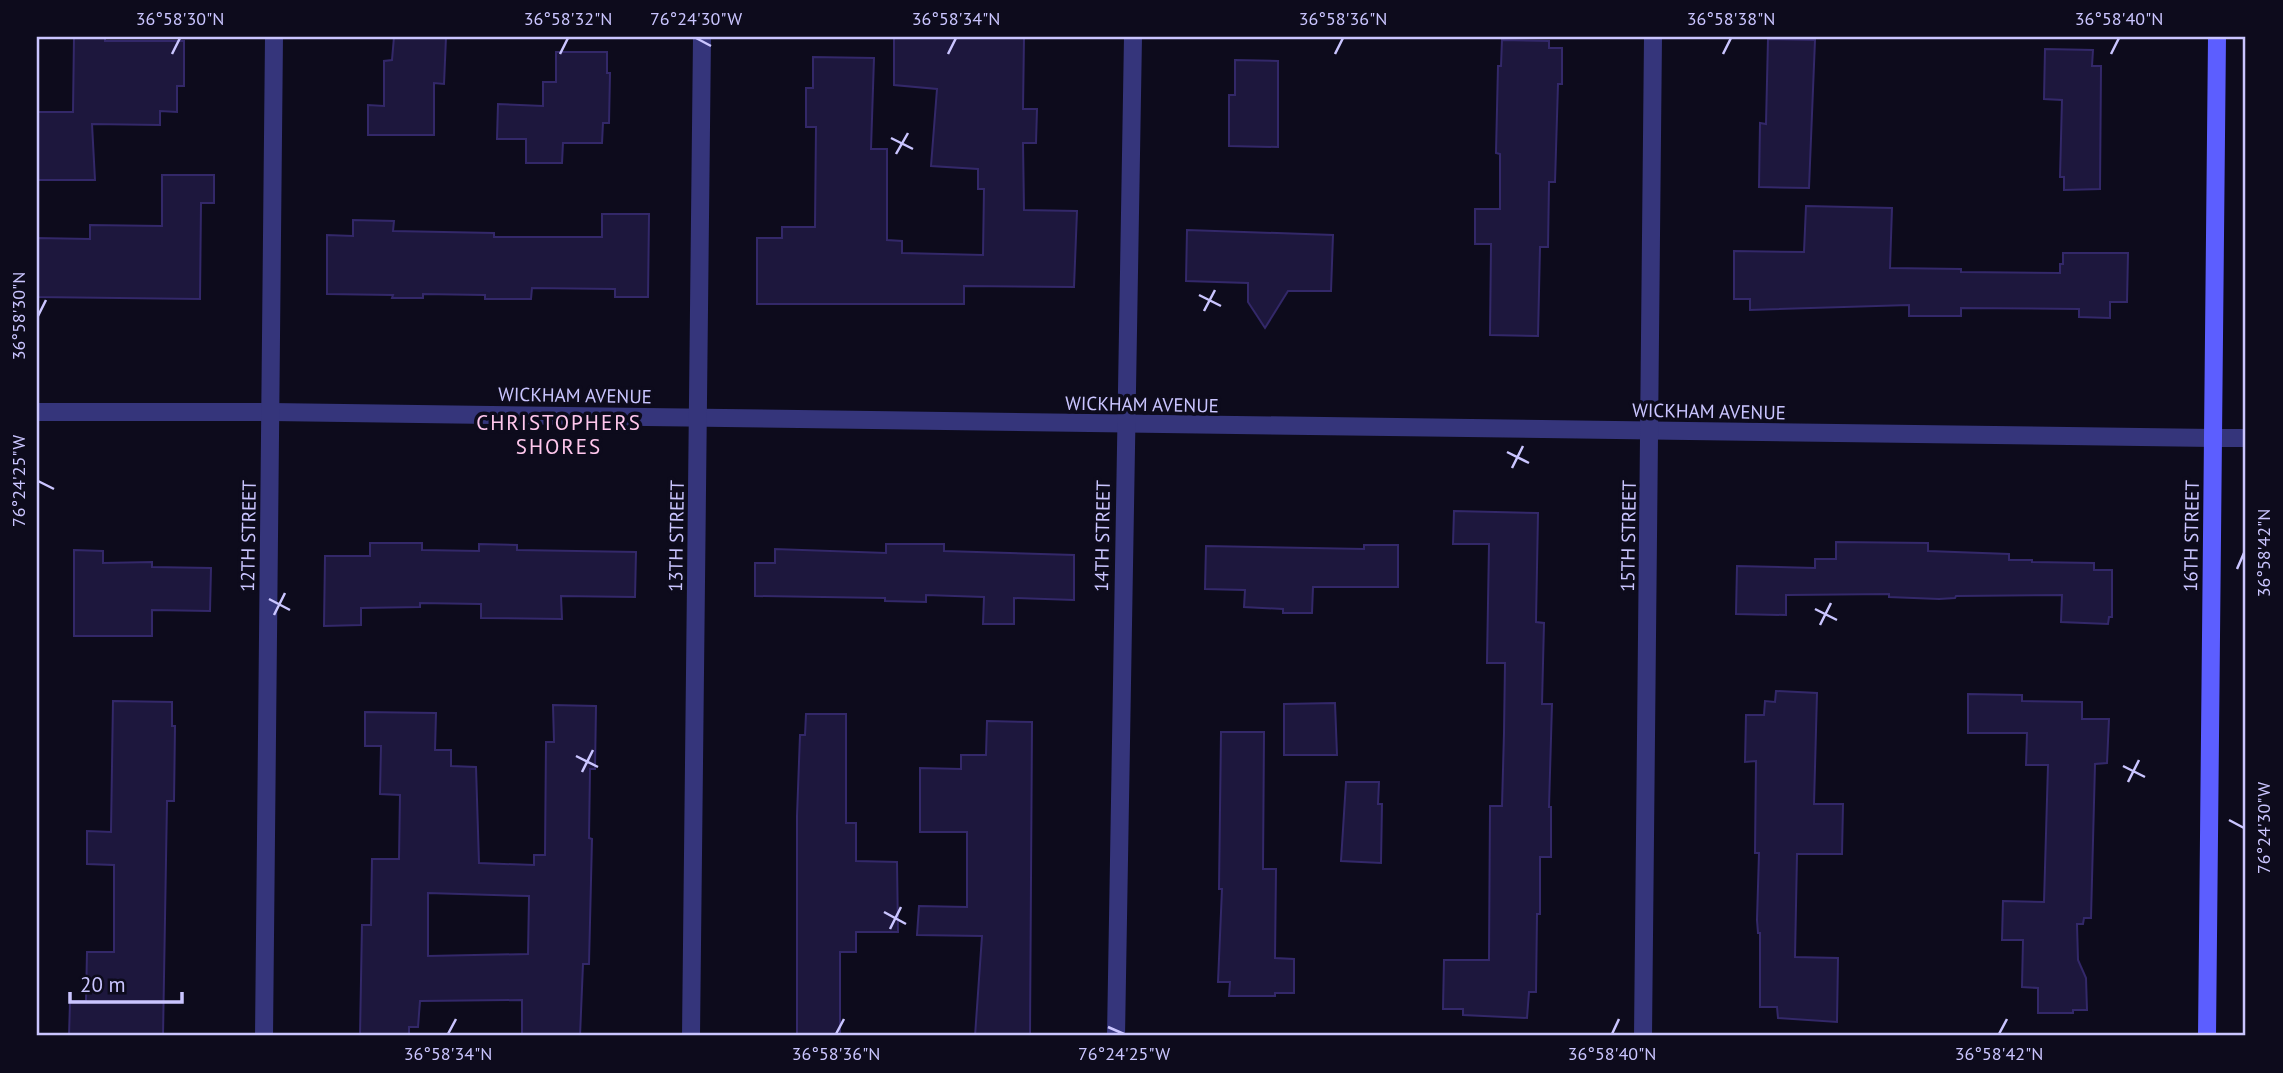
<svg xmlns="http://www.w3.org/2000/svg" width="2283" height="1073" viewBox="0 0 2283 1073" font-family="'PT Sans',sans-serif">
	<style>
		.building { fill: #1d173d; stroke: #332869; stroke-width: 2; fill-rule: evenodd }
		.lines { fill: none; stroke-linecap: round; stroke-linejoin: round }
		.minor { stroke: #35357b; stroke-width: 18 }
		.tertiary { stroke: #35357b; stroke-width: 18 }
		.secondary { stroke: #5c5eff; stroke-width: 18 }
		.ticks { fill: none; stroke: #cac5ff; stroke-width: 2.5 }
		.labels { text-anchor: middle; stroke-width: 7; stroke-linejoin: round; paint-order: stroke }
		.street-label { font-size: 19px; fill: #cac5ff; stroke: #0d0b1c }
		.neighbourhood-label { font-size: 21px; letter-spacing: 2px; fill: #ffc7ed; stroke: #0d0b1c }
		.neatline { fill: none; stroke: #cac5ff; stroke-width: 2.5 }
		.ticks-label { font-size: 18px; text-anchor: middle; fill: #cac5ff }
	</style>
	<rect width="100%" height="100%" fill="#0d0b1c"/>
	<!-- building -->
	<g class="building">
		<polygon points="74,37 105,37 105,41 184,41 184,86 177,86 177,112 160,111 160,125 92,124 95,180 37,180 37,112 73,112"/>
		<polygon points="394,37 446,37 444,84 434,83 434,135 368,135 368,105 384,106 384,61 392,60"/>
		<polygon points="894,37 1024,37 1023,109 1037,109 1036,143 1023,143 1024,210 1077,211 1074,287 964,286 964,304 757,304 757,238 782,238 782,227 815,227 816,127 806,127 806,88 813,88 813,57 874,58 871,149 887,149 887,240 902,241 902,253 983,255 984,189 978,189 978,169 931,166 937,89 894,85"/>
		<polygon points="1768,39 1815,40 1809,188 1759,187 1760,123 1766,124"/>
		<polygon points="1502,40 1549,41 1549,48 1562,48 1562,84 1558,84 1555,182 1549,182 1548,247 1540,247 1538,336 1490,335 1491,244 1475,244 1475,209 1500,209 1500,154 1496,153 1498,66 1501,66"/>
		<polygon points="2045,49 2093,50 2092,66 2101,66 2100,189 2064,190 2064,177 2060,177 2062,100 2044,99"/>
		<polygon points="556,52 607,52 607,73 610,73 609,123 603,123 602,143 563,143 562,163 526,163 526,139 497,139 498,104 543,106 543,82 556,82"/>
		<polygon points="1235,60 1278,61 1278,147 1229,146 1229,95 1235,95"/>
		<polygon points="162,175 214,175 214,203 201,203 200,299 37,297 37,238 90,239 90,225 162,226"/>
		<polygon points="1806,206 1892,208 1890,268 1961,269 1961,272 2060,273 2060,264 2063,264 2063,253 2128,253 2127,302 2110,302 2110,318 2079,317 2079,309 1961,308 1961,316 1909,316 1909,305 1750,310 1750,299 1734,299 1734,251 1804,252"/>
		<polygon points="602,214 649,214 648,297 615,297 615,289 532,288 531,299 485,299 485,295 423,294 423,298 392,298 393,295 327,294 327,235 353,236 353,220 394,221 393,231 494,233 494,237 602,237"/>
		<polygon points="1187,230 1333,235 1331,291 1288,291 1265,328 1248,302 1248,283 1186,281"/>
		<polygon points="1454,511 1538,513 1536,622 1544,623 1542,704 1552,704 1549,807 1551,807 1551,857 1540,857 1540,914 1537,914 1536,992 1529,992 1527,1018 1463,1015 1463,1009 1443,1009 1444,960 1489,960 1490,806 1502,806 1504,733 1505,663 1487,663 1489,544 1453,544"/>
		<polygon points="1836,542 1928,543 1928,551 2009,554 2009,560 2032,560 2032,562 2094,563 2094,570 2112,570 2112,617 2109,617 2108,624 2061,622 2062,595 1956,596 1955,598 1939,599 1889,597 1889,594 1786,595 1786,615 1736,614 1737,566 1815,568 1815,559 1836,559"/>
		<polygon points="370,543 422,543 422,550 479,551 479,544 517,545 517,550 636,552 635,597 561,596 562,619 481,618 481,604 420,603 420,607 361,608 361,625 324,626 325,556 370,556"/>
		<polygon points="886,544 944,544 944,551 1074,555 1074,600 1014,598 1014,624 983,624 984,597 926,595 926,602 885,601 885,598 755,596 755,563 775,563 775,549 886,553"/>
		<polygon points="1364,545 1398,545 1398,587 1313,587 1312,613 1283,613 1283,609 1244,607 1245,590 1205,589 1206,546 1364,549"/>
		<polygon points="74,550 103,551 103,563 152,562 152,567 211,568 210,611 152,610 152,636 74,636"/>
		<polygon points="1776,691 1817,693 1814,804 1843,804 1842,854 1797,854 1795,957 1838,958 1837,1022 1778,1018 1777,1007 1760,1007 1760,933 1758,933 1757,920 1759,853 1755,853 1756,761 1745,762 1746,715 1764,715 1765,701 1775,702"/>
		<polygon points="1968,694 2022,695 2022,701 2082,702 2082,719 2109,719 2107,763 2095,764 2091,918 2084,918 2083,924 2077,924 2078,960 2086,978 2087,1010 2073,1010 2073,1013 2038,1013 2038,988 2022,987 2023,940 2002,940 2003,901 2044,902 2048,765 2026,765 2027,733 1968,733"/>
		<polygon points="113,701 172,702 172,726 175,726 174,801 167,801 163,1036 69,1036 70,1001 86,1001 87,952 114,952 114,865 87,864 87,831 111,832"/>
		<polygon points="1335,703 1337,755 1284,755 1284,704"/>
		<path d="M553,705l43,1 -1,63h-5l-1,69 3,1 -3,125h-6l-3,72h-58v-36l-102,1 -2,26h-9v9h-49l2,-111h9l1,-66h27l1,-64 -20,-1 1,-48h-16v-34l71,1 -1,37h16v16l25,1 3,96 55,2v-10h11l1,-113h8zM428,893l101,3 -1,58 -100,2z"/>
		<polygon points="806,714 846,714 846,823 856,823 856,861 897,862 898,932 856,932 856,952 840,952 840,1036 797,1036 797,816 800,735 805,735"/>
		<polygon points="987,721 1032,722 1030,1036 975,1036 982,936 917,935 919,906 967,907 967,832 920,832 920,768 961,769 961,755 986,755"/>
		<polygon points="1221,732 1264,732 1263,869 1276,869 1275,958 1294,959 1294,993 1275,993 1275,996 1229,996 1230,982 1218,982 1222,889 1219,889"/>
		<polygon points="1346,782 1379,782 1378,804 1382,804 1381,863 1341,861"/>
	</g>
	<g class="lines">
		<!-- minor -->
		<g class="minor">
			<polyline points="37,412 271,412 2213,438"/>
			<polyline points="264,1036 274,37"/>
			<polyline points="691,1036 702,37"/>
			<polyline points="1116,1036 1133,37"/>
			<polyline points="1643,1036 1653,37"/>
		</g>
		<!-- tertiary -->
		<polyline class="tertiary" points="2213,438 2246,438"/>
		<!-- secondary -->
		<polyline class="secondary" points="2207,1036 2217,37"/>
	</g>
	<!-- ticks -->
	<path class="ticks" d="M696,38l15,8M172,54l8,-16M560,54l8,-16M948,54l8,-16M1335,54l8,-16M1723,54l8,-16M2111,54l8,-16M891,138l22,11M896,154l12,-21M1199,295l22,11M1204,311l11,-21M38,316l8,-16M1507,452l22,11M1512,468l11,-22M38,481l16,8M2237,569l7,-16M269,599l21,11M1815,609l22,11M274,615l11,-22M1820,625l11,-22M576,756l22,11M2123,766l22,11M582,772l11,-22M2128,782l11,-22M2229,820l15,8M884,912l22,12M890,929l11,-22M1108,1027l16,7M448,1034l8,-15M836,1034l8,-15M1612,1034l7,-15M1999,1034l8,-15"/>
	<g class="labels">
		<!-- street labels -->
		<g class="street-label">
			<text transform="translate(575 395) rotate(1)" y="7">WICKHAM AVENUE</text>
			<text transform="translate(1142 404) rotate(1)" y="7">WICKHAM AVENUE</text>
			<text transform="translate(1709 411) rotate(1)" y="7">WICKHAM AVENUE</text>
			<text transform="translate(248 536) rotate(-89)" y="7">12TH STREET</text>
			<text transform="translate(676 536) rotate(-89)" y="7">13TH STREET</text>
			<text transform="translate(1102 536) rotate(-89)" y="7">14TH STREET</text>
			<text transform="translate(1628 536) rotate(-89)" y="7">15TH STREET</text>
			<text transform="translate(2191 536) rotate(-89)" y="7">16TH STREET</text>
		</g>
		<!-- neighbourhood labels -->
		<g class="neighbourhood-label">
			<text x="559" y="430">CHRISTOPHERS<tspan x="559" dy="24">SHORES</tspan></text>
		</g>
	</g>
	<!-- border -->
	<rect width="2283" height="1073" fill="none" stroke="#0d0b1c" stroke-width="77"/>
	<!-- scale -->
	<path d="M70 992v10h112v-10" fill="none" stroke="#cac5ff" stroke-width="3.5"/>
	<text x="80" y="992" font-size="21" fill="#cac5ff" stroke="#0d0b1c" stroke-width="5" paint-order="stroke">20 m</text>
	<rect x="38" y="38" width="2206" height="996" class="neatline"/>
	<g class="ticks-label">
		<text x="180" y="25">36°58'30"N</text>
		<text x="568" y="25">36°58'32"N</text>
		<text x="696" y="25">76°24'30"W</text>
		<text x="956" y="25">36°58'34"N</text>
		<text x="1343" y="25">36°58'36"N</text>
		<text x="1731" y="25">36°58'38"N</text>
		<text x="2119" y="25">36°58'40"N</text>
		<text transform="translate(19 316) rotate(-90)" y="6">36°58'30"N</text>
		<text transform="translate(19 481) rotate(-90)" y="6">76°24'25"W</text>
		<text transform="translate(2264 553) rotate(-90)" y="6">36°58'42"N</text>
		<text transform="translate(2264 828) rotate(-90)" y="6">76°24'30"W</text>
		<text x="448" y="1060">36°58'34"N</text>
		<text x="836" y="1060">36°58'36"N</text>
		<text x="1124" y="1060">76°24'25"W</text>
		<text x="1612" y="1060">36°58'40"N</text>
		<text x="1999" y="1060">36°58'42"N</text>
	</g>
</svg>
